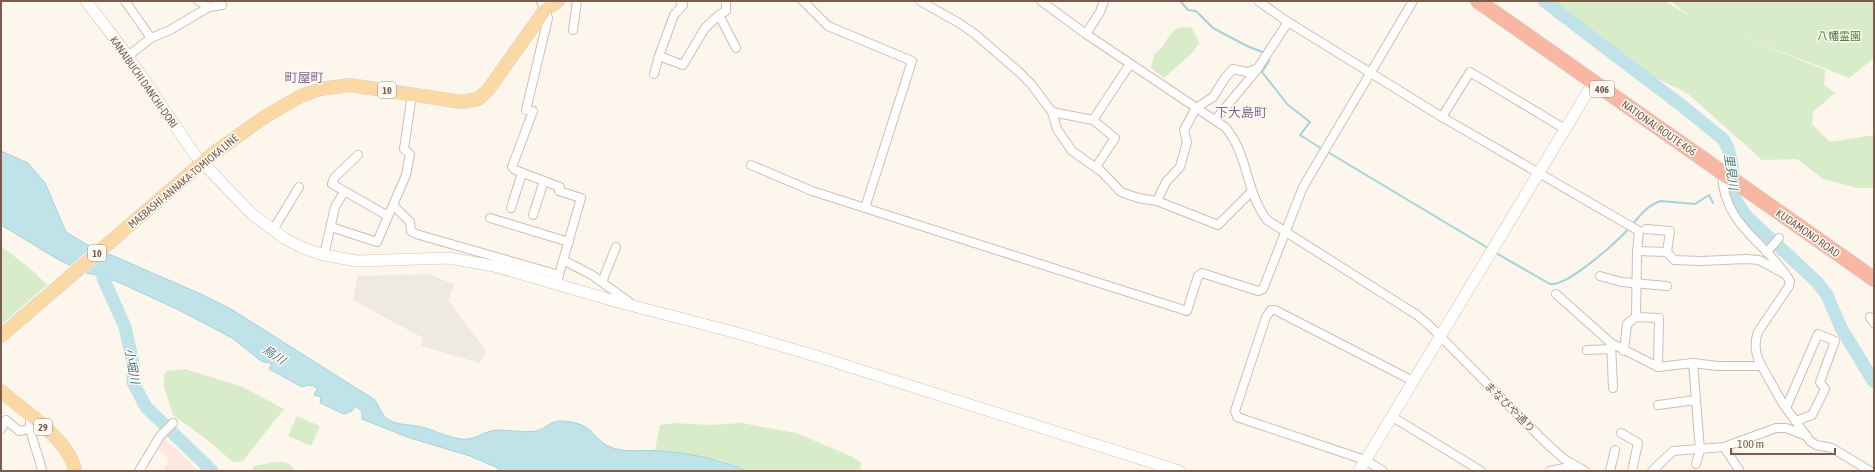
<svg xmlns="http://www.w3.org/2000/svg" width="1875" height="472" viewBox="0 0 1875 472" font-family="'Asap Condensed','Noto Sans JP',sans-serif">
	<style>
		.commercial { fill: #fde8e0 }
		.industrial { fill: #efe9e4 }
		.green { fill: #d8ecc9 }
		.water { fill: #bfe3e8; stroke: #a5d3da }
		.pier { fill: #fdf6ec }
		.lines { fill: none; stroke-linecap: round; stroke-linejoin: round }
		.stream { stroke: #a5d3da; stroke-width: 2 }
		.river { stroke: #bfe3e8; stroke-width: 13 }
		.street-casing { stroke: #d1beb0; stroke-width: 10 }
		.secondary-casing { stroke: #d6c0b0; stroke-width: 12 }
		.primary-casing { stroke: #dad1cd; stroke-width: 14 }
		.highway-casing { stroke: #dad1cd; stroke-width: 16 }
		.street { stroke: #fff; stroke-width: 8 }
		.secondary { stroke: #fff; stroke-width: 11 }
		.primary { stroke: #fbd9a5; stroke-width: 13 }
		.highway { stroke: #f7b7a3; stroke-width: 15 }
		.labels { text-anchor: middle; stroke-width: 3; stroke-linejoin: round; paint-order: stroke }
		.shield { fill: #fffaf3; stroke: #a28b7f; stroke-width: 1 }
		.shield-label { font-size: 10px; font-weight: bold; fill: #7a5c4d }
		.park-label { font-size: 11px; fill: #537a41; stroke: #fffaf3 }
		.street-label { font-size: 11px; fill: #7a5c4d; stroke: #fffaf3 }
		.water-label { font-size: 12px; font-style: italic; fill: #437c86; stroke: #fffaf3 }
		.quarter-label { font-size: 13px; fill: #846695; stroke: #fffaf3 }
	</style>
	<rect width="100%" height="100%" fill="#fdf6ec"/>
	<!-- commercial -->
	<polygon class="commercial" points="164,438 189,461 198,471 165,471 168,457 155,448"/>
	<!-- industrial -->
	<polygon class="industrial" points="428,274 454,284 448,300 486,351 480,363 421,346 423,338 353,300 358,276"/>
	<!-- green -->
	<g class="green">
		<polygon points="1549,1 1665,1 1690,16 1670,1 1874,1 1874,58 1849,78 1730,32 1825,70 1824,85 1835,93 1813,112 1812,124 1830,142 1874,135 1874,188 1857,188 1823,179 1797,159 1762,160 1687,93 1643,72 1598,35"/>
		<path d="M1181,27l11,1 7,15 -5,8 -30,27 -13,-10 3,-14c12,-6 12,-22 27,-27z"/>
		<polygon points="1,246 32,270 47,285 1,325"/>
		<polygon points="185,369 243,387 284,409 243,461 233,462 206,439 173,415 164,387 164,376 167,371"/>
		<polygon points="297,416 320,426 311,446 288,436"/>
		<polygon points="674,423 711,425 742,423 763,427 796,433 853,457 861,463 860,468 864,471 747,471 720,460 655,450 660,425"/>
		<path d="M276,462c9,0 15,0 18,9h-42l2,-5z"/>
	</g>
	<!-- water -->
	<path class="water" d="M1,151l27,12 17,20 21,49 20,12 117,51 28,14 144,91c3,5 7,14 11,18 10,8 25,6 36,9 13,3 32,14 46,12 10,-1 16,-8 29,-9 14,0 26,3 39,1 10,-2 15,-11 25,-10 8,0 19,2 26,7 7,5 12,14 21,18 16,8 37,3 54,5 32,3 56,8 85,20h-249v-3l-28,-12 -63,-19 -45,-18v-8l-7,-5 -3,5 -8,3 -24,-11 1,-6 -7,-2 3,-6 -3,-3 -6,-1 -6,2 -33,-18 3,-5 -11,-3 -29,-23 -53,-28 -61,-28 -21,-7 -11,-2 -27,-13 -58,-35z"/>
	<!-- pier -->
	<polygon class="pier" points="94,245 109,252 84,275 69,267"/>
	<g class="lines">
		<!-- stream -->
		<g class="stream">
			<polyline points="1180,1 1188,10 1196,11 1213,28 1247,46 1265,53"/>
			<polyline points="1268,58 1269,61 1262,72 1287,104 1310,122 1300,135 1322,149"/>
			<polyline points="1326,151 1488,248"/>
			<path d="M1633,224c8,-10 15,-19 28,-23l34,3 14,-9 4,8"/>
			<path d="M1496,253l54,31c17,3 68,-43 80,-57"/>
		</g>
		<!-- river -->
		<g class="river">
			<polyline points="1544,1 1681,105 1723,139 1728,148 1732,165 1735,199 1745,215 1817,282 1827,295 1841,328 1874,382"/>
			<polyline points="102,260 103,278 125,327 133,363 133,382 137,390 146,407 212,471"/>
		</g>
		<!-- street casing -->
		<g class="street-casing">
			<g id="street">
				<polyline points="125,1 151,38"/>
				<polyline points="199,1 209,7"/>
				<polyline points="803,1 828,26 912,61 865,208"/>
				<polyline points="920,1 959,23 975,34 1019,72 1031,84 1052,112 1057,129 1072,151 1102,172 1121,192 1138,198 1157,201 1218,225 1251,192"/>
				<path d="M1041,1l45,33 139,93c24,28 20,64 42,93l150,95 13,11 113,114 21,19 21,12"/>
				<polyline points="1258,1 1288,22 1442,117 1639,231 1637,251 1667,252 1674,260 1701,261 1746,259 1759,260 1783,273"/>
				<polyline points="719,15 726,11 726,1"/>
				<polyline points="573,30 577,1"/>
				<polyline points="1086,34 1100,12 1104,1"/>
				<polyline points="128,56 151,38 170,30 209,7 222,5"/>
				<polyline points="659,56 674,15 683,5 680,1"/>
				<polyline points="654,74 659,56 683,65 705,28 719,15 736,48"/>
				<polyline points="526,110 548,18 541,1"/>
				<polyline points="533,111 512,167 515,170 560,187 559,191 581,198 556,285"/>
				<polyline points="1052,112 1093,120 1115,138 1096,167"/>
				<polyline points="1442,117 1470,72 1565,129"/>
				<polyline points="1093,120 1130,64"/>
				<polyline points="1215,120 1256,71 1288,22"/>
				<polyline points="358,155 334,178 332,184 388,216"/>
				<polyline points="751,165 812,191 1187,311 1198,276 1202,273 1258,291 1263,289 1303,187 1413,1"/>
				<path d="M1722,173c1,53 45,69 68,108l-1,5 -31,46c-4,11 -3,21 2,31l23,41 27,37 6,4 16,3 38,23"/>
				<polyline points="1157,201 1166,182 1180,167 1187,142 1184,130 1196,108 1213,97 1225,78 1233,69 1247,72 1257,69"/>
				<polyline points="394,206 410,222 411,231 416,234 559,275"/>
				<polyline points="511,208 522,173"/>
				<polyline points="533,215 544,181"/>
				<polyline points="490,218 569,242"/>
				<polyline points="331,227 377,242 406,175 410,154 404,149 412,94"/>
				<polyline points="1646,229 1670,231 1667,252"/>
				<polyline points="273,230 299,187"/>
				<polyline points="1637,251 1636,317 1659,318 1658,367 1693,363 1700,450 1696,464"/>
				<polyline points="1767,252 1779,238"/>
				<polyline points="324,255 335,207 344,192"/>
				<polyline points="563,260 592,275 632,304"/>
				<polyline points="1600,276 1621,282 1667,286"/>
				<polyline points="602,282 616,247"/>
				<polyline points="1556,294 1611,343"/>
				<polyline points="1870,317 1874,323"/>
				<polyline points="1587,350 1611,349"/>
				<polyline points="1624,351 1627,324 1636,317"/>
				<polyline points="1693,363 1718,366 1761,366"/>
				<polyline points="1613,388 1611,343 1658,367"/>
				<polyline points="1658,405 1696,400"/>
				<polyline points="1786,408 1818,334 1835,341 1820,382 1825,389 1812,415 1796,421"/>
				<path d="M31,416c-5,14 9,40 11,55"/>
				<polyline points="1391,416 1481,471"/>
				<polyline points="1,429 6,420 19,431 30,429"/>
				<polyline points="1621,433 1638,443 1632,471"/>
				<polyline points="1724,447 1739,470"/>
				<polyline points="139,471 160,436 173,423"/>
				<polyline points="1383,471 1365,460 1237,417 1235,411 1266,317 1271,310 1275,310 1413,381"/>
				<polyline points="1550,471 1574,466"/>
				<polyline points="1610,471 1615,450"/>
				<polyline points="1652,471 1673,451 1724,447 1776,428 1786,428 1807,436"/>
			</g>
		</g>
		<!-- secondary casing -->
		<g class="secondary-casing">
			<g id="secondary">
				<polyline points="86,1 128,56 195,155 253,215 284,238 303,248 324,255 357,261 449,258 494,266 618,302 741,334 816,356 1179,471"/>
				<polyline points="1359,471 1593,83"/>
			</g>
		</g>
		<!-- primary casing -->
		<g class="primary-casing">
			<g id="primary">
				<polyline points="1,336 211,155 266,116 301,96 320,89 350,85 462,102 478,99 488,90 545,10 558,1"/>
				<path d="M1,391c23,20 69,49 74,80"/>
			</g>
		</g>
		<!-- highway casing -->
		<g class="highway-casing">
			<polyline id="highway" points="1478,1 1874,279"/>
		</g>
		<!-- street -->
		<use href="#street" class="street"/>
		<!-- secondary -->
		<use href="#secondary" class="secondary"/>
		<!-- primary -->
		<use href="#primary" class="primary"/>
		<!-- highway -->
		<use href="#highway" class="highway"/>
	</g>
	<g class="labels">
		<!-- shield labels -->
		<g class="shield">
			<rect x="1590" y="81" width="24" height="16" rx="3"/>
			<rect x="378" y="82" width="18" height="16" rx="3"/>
			<rect x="88" y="245" width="18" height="16" rx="3"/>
			<rect x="34" y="419" width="18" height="16" rx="3"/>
		</g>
		<g class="shield-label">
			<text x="1602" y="93">406</text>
			<text x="387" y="94">10</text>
			<text x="97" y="257">10</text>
			<text x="43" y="431">29</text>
		</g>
		<!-- park labels -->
		<g class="park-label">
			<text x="1839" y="40">八幡霊園</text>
		</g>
		<!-- street labels -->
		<g class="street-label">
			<text transform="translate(144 82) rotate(55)" y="4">KANAIBUCHI DANCHI-DORI</text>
			<text transform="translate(1659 128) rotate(35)" y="4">NATIONAL ROUTE 406</text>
			<text transform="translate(183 181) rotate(-40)" y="4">MAEBASHI-ANNAKA-TOMIOKA LINE</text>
			<text transform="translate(1808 233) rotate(35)" y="4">KUDAMONO ROAD</text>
			<text transform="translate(1510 407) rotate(45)" y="4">まなびや通り</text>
		</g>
		<!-- water labels -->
		<g class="water-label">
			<text transform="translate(1731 172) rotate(82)" y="4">里見川</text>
			<text transform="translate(274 355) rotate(34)" y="4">烏川</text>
			<text transform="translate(132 366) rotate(80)" y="4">小堀川</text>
		</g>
		<!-- quarter labels -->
		<g class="quarter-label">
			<text x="304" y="82">町屋町</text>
			<text x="1241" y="117">下大島町</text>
		</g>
	</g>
	<!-- border -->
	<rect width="1875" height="472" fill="none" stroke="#7a5c4d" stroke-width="4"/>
	<!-- scale -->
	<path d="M1731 448v6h104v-6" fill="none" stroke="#7a5c4d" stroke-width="2"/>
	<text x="1737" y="448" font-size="12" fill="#7a5c4d" stroke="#fffaf3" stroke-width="3" paint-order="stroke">100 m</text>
</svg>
